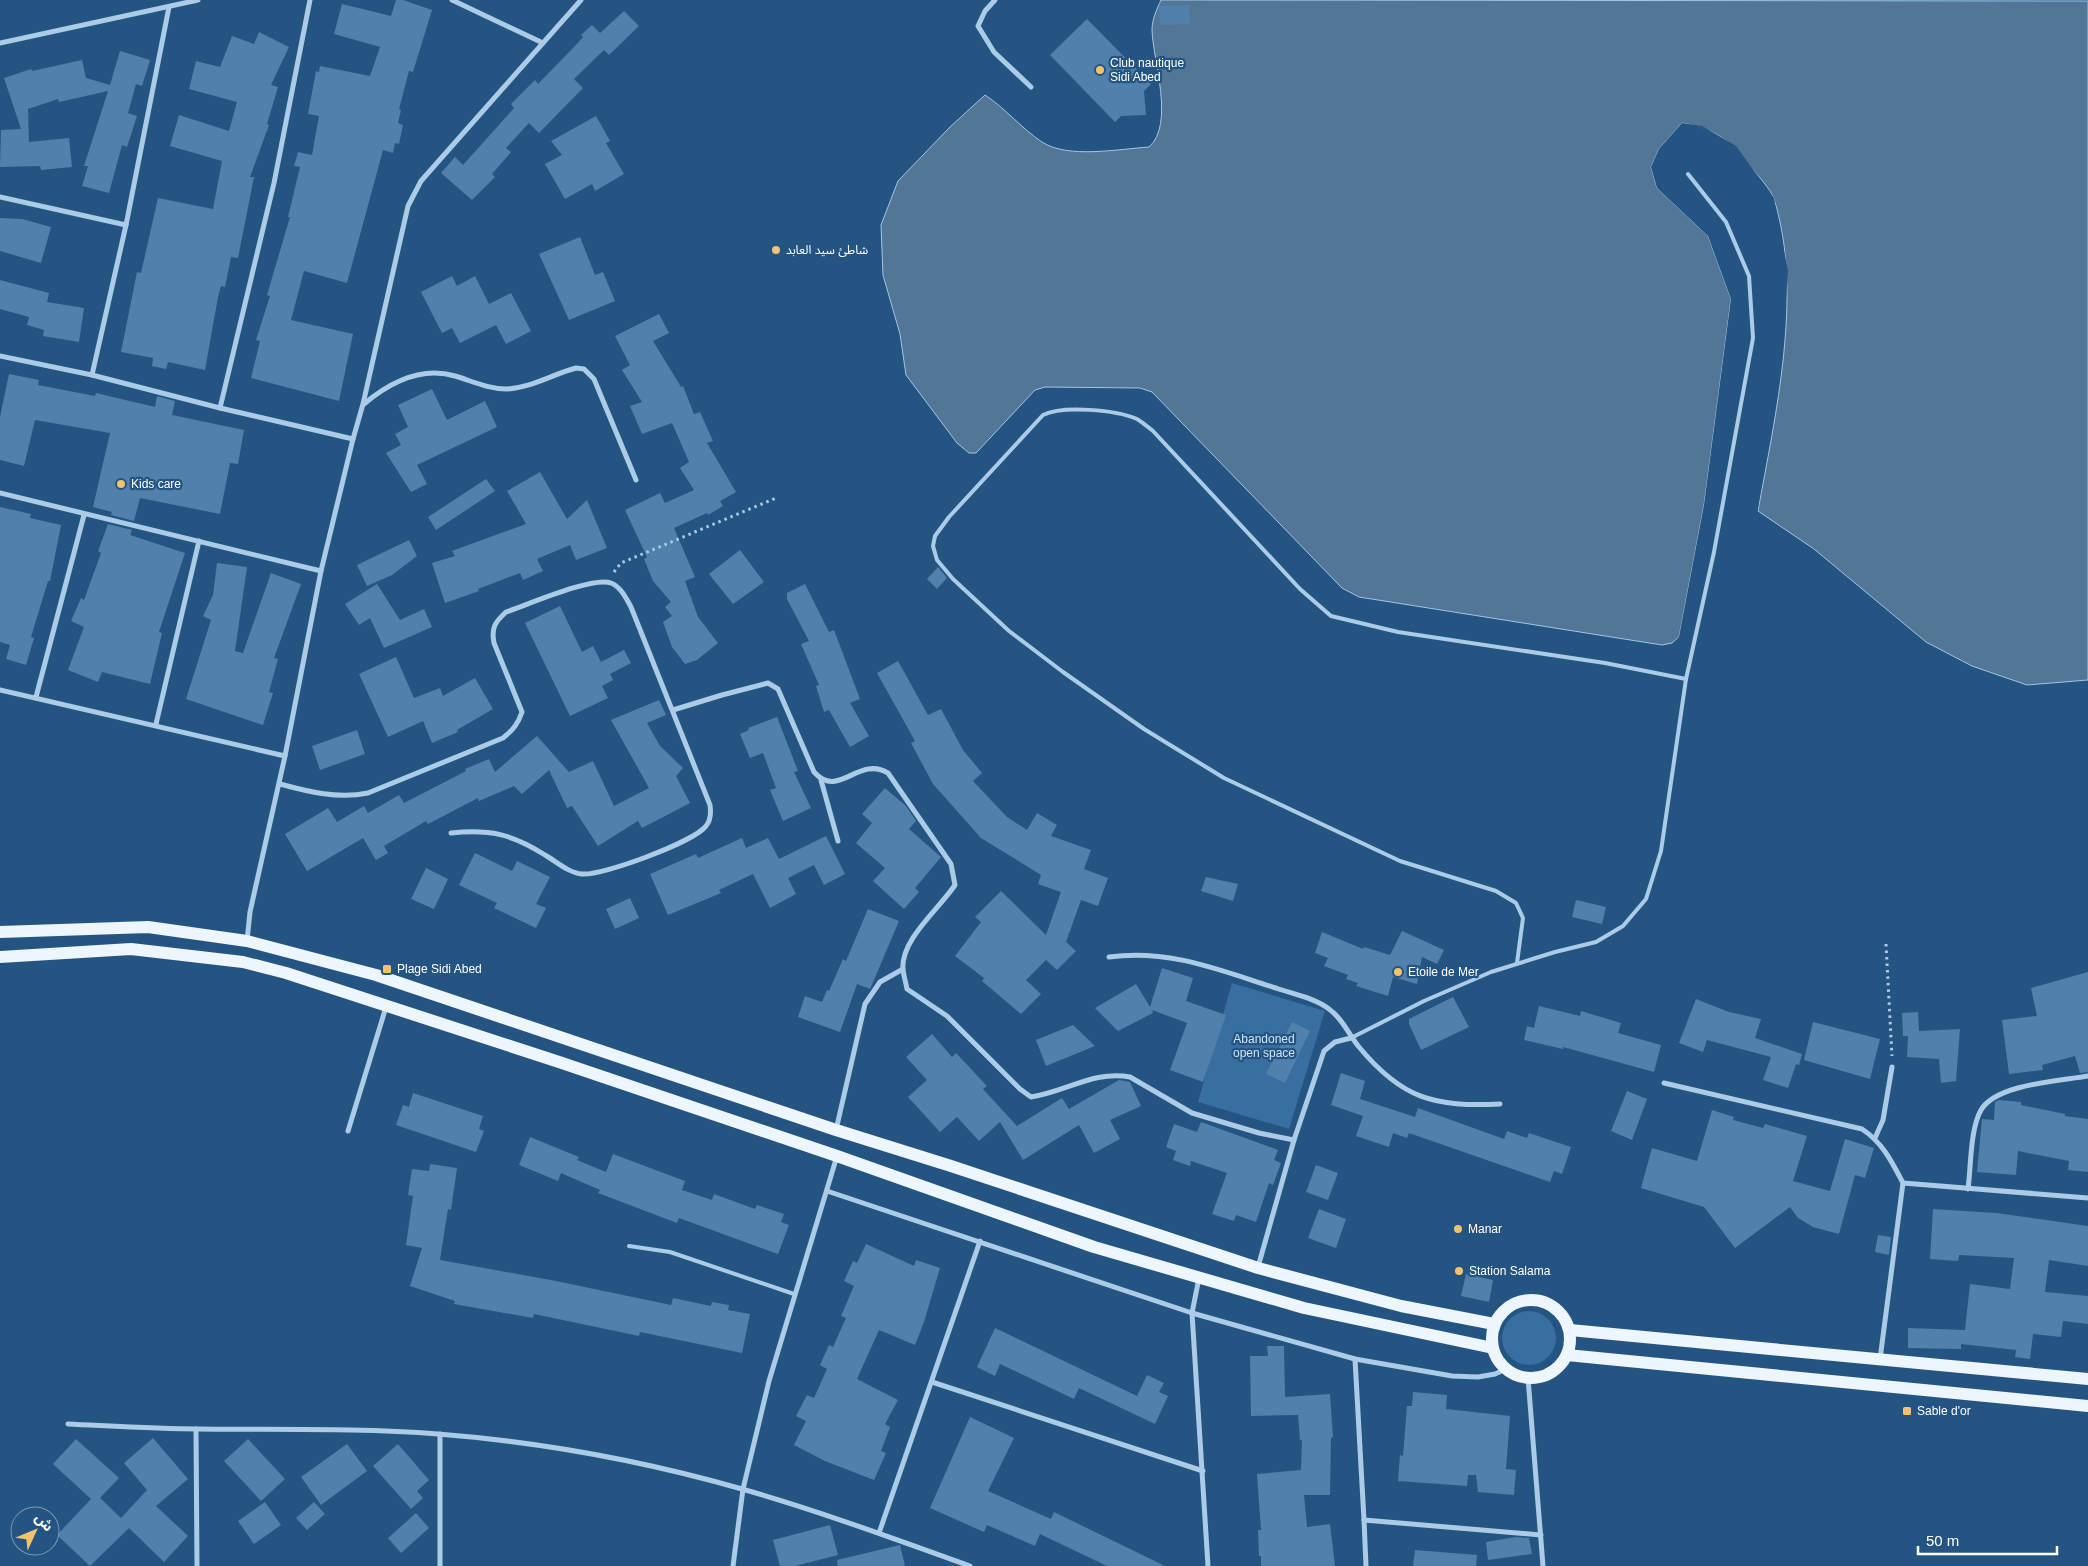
<svg xmlns="http://www.w3.org/2000/svg" width="2088" height="1566" viewBox="0 0 2088 1566" font-family="Helvetica,'Noto Sans Arabic',sans-serif">
	<style>
		.green { fill: #386ea0 }
		.water { fill: #537596; stroke: #9fc7e8 }
		.pier { fill: #245482 }
		.building { fill: #5080ac }
		.lines { fill: none; stroke-linecap: round; stroke-linejoin: round }
		.path { stroke: #abcbe7; stroke-width: 3; stroke-dasharray: 2.5 4; stroke-linecap: butt }
		.lane { stroke: #abcbe7; stroke-width: 4 }
		.street { stroke: #abcbe7; stroke-width: 5 }
		.primary { stroke: #edf5fd; stroke-width: 12 }
		.poi-dot { fill: #f2c36f; stroke: #245482; stroke-width: 2 }
		.labels { text-anchor: middle; stroke-width: 4.5; stroke-linejoin: round; paint-order: stroke }
		.poi-label { font-size: 12px; fill: #fff; stroke: #245482; text-anchor: start }
		.park-label { font-size: 12px; fill: #cfe3f6; stroke: #245482 }
	</style>
	<rect width="100%" height="100%" fill="#245482"/>
	<!-- green -->
	<g class="green">
		<polygon points="1232,983 1325,1011 1289,1129 1198,1102"/>
		<circle cx="1529" cy="1338" r="27"/>
	</g>
	<!-- water -->
	<path class="water" d="M1161,0l927,1v679l-61,5 -55,-19 -46,-24 -112,-93 -56,-38c17,-95 46,-217 16,-312 -4,-11 -17,-24 -24,-33 -18,-25 -37,-38 -68,-43l-23,26 -8,18 6,21 51,48 23,63 -27,206 -25,132 -7,6 -10,2 -303,-48 -17,-9 -190,-196 -12,-4 -95,-1 -10,3 -59,63h-7l-12,-10 -51,-68 -6,-41 -17,-59 -2,-50 17,-44 52,-54 35,-32c20,13 36,33 57,47 26,17 77,7 107,5 26,-23 4,-86 3,-117 0,-11 5,-21 9,-30z"/>
	<!-- pier -->
	<polygon class="pier" points="1682,123 1702,126 1736,146 1774,198 1788,271 1782,360 1757,514 1755,511 1780,360 1785,271 1771,199 1734,148 1701,128 1683,126 1661,150 1654,167 1659,187 1710,235 1734,299 1706,505 1681,638 1672,645 1679,637 1704,505 1731,299 1708,236 1657,188 1651,167 1659,149"/>
	<!-- building -->
	<g class="building">
		<polygon points="396,0 403,0 432,10 413,72 409,71 399,109 401,110 398,123 403,125 399,144 395,143 393,153 383,150 347,283 304,271 291,320 353,334 339,401 251,378 260,341 256,340 270,296 267,295 290,217 288,217 300,167 294,166 298,152 312,155 319,116 308,114 316,71 319,72 320,66 370,76 380,47 334,34 342,4 391,16"/>
		<polygon points="1189,5 1190,24 1160,25 1159,6"/>
		<polygon points="624,11 639,26 609,55 604,50 574,79 583,88 539,133 529,123 506,148 511,152 492,174 495,177 472,200 441,173 455,157 463,165 514,108 511,104 535,80 538,84 575,46 583,37 581,35 592,25 600,33"/>
		<polygon points="1087,19 1151,84 1144,91 1146,115 1121,116 1115,122 1050,55"/>
		<polygon points="259,32 289,47 271,85 278,87 267,124 269,125 250,177 254,177 238,258 231,257 225,287 221,286 218,297 205,370 168,362 166,369 152,366 153,358 121,352 137,272 141,273 158,198 213,209 222,161 170,146 179,115 229,131 237,102 189,89 196,61 220,67 232,36 254,44"/>
		<polygon points="120,51 150,60 142,86 136,84 128,113 137,116 127,147 122,145 109,193 82,186 88,166 84,166 108,91 59,102 58,99 28,109 29,142 69,138 72,167 41,170 40,166 0,167 1,130 21,129 4,78 31,69 32,71 82,60 86,78 110,85"/>
		<polygon points="596,116 610,141 606,143 624,174 595,191 592,184 565,199 545,164 562,155 551,141"/>
		<polygon points="0,218 22,219 51,227 41,263 0,251"/>
		<polygon points="580,237 595,275 603,272 615,301 569,320 539,254"/>
		<polygon points="452,276 457,286 475,276 489,304 511,293 531,331 506,344 496,325 460,343 452,328 442,333 421,292"/>
		<polygon points="0,280 49,293 47,302 84,308 79,342 43,336 44,330 27,325 29,317 0,309"/>
		<polygon points="659,314 669,333 653,341 681,387 683,386 694,414 700,412 713,441 707,443 736,492 720,501 723,506 708,515 707,513 674,528 695,577 685,581 698,617 718,643 697,660 685,664 672,647 663,622 672,616 665,607 671,602 653,581 644,559 647,557 625,510 660,493 665,503 694,490 680,468 689,462 672,423 642,434 630,406 642,402 622,370 630,365 615,336"/>
		<polygon points="9,374 39,380 38,385 95,396 96,393 155,407 157,396 175,401 172,415 244,430 238,464 230,463 220,514 140,498 134,521 111,515 112,512 93,507 110,433 35,420 24,466 0,460 0,417"/>
		<polygon points="432,389 447,420 485,401 497,427 417,465 427,484 411,492 386,453 401,445 395,434 408,427 398,405"/>
		<polygon points="540,472 567,519 587,500 607,548 576,560 570,545 537,559 543,571 523,580 520,573 478,589 479,591 445,603 432,563 455,556 452,551 526,524 507,491"/>
		<polygon points="486,479 495,491 436,530 428,517"/>
		<polygon points="0,507 31,514 30,518 61,525 50,581 48,581 31,637 34,638 26,665 6,659 10,645 0,642"/>
		<polygon points="108,524 132,530 130,535 185,553 159,632 162,633 150,684 102,672 98,682 68,670 84,627 71,621 81,598 84,600 101,553 98,551"/>
		<polygon points="409,540 417,556 392,575 367,586 357,565"/>
		<polygon points="740,550 764,582 733,604 709,574"/>
		<polygon points="217,563 247,567 235,651 243,653 271,573 301,584 274,658 278,659 269,692 273,693 263,725 186,699 211,620 203,616 213,595"/>
		<polygon points="938,567 947,578 937,589 927,579"/>
		<polygon points="377,584 400,620 424,609 432,627 384,648 370,618 359,625 345,604"/>
		<polygon points="805,584 829,632 834,630 860,699 850,703 869,736 850,747 829,710 824,712 816,686 819,685 801,644 809,641 787,599 787,593"/>
		<polygon points="560,606 582,652 593,646 601,662 624,650 631,663 610,674 613,680 602,686 608,698 570,716 525,623"/>
		<polygon points="396,657 414,698 440,688 443,696 475,678 493,709 457,730 458,732 432,743 423,721 388,737 359,674"/>
		<polygon points="898,661 928,715 941,709 963,750 982,773 973,781 1007,817 1027,830 1037,813 1057,825 1051,836 1091,850 1084,869 1108,878 1098,906 1081,900 1066,942 1076,951 1057,970 1046,960 1026,980 1041,994 1021,1014 982,981 984,978 955,956 981,922 975,917 1001,891 1046,935 1061,892 1038,884 1041,875 981,838 933,784 911,743 915,741 877,673"/>
		<polygon points="659,700 666,715 647,723 660,746 683,768 676,776 690,803 642,828 638,821 598,846 572,806 567,808 549,770 522,794 514,786 479,801 478,798 428,824 426,821 384,846 388,853 376,860 363,838 307,871 285,834 328,808 337,822 364,806 368,813 399,795 404,803 466,771 465,769 489,759 495,772 537,736 569,772 593,761 614,806 649,788 611,720"/>
		<polygon points="777,717 798,771 794,772 811,808 783,821 770,790 776,788 763,753 750,758 740,734 749,730 748,728"/>
		<polygon points="357,730 365,754 320,770 312,746"/>
		<polygon points="885,788 906,806 916,821 909,829 941,857 915,888 919,892 904,909 873,881 885,868 856,843 872,823 862,814"/>
		<polygon points="826,836 845,874 824,885 814,865 788,878 796,894 770,908 753,874 719,890 721,893 668,915 650,874 696,854 698,858 742,838 746,848 768,838 779,859"/>
		<polygon points="475,853 512,871 517,861 550,877 536,904 546,908 536,928 494,908 497,903 459,885"/>
		<polygon points="426,868 448,879 434,909 411,899"/>
		<polygon points="1206,877 1238,884 1233,901 1201,891"/>
		<polygon points="630,898 639,918 615,929 606,909"/>
		<polygon points="1576,900 1606,907 1602,924 1572,917"/>
		<polygon points="868,909 899,921 871,987 870,989 857,984 840,1032 798,1017 805,996 822,1002 827,990 829,991 843,959 846,961"/>
		<polygon points="1402,931 1444,950 1437,964 1422,957 1417,984 1393,977 1388,996 1356,986 1358,983 1346,979 1348,975 1324,966 1328,958 1315,953 1322,932 1363,949 1364,947 1390,955"/>
		<polygon points="1162,968 1193,978 1186,1001 1226,1015 1203,1082 1170,1070 1187,1023 1152,1010 1153,1013 1118,1031 1095,1008 1136,984 1150,1007"/>
		<polygon points="2088,972 2088,1072 2080,1073 2075,1056 2042,1065 2043,1070 2009,1074 2002,1020 2037,1016 2031,988"/>
		<polygon points="1453,997 1469,1027 1421,1050 1409,1024 1409,1019"/>
		<polygon points="1696,999 1729,1012 1761,1019 1755,1038 1802,1054 1799,1065 1796,1064 1788,1088 1763,1080 1771,1057 1707,1040 1703,1052 1679,1043"/>
		<polygon points="1539,1006 1580,1016 1581,1011 1621,1023 1618,1033 1661,1045 1654,1072 1563,1047 1563,1049 1524,1040 1527,1026 1534,1028"/>
		<polygon points="1918,1012 1919,1031 1960,1029 1956,1081 1941,1083 1939,1059 1907,1057 1908,1036 1903,1036 1902,1013"/>
		<polygon points="1292,1022 1310,1031 1285,1083 1266,1074"/>
		<polygon points="1813,1022 1880,1039 1870,1079 1804,1060"/>
		<polygon points="1073,1025 1095,1046 1046,1066 1036,1040"/>
		<polygon points="932,1034 952,1057 956,1053 987,1086 983,1089 1017,1126 1062,1098 1069,1109 1119,1080 1130,1082 1141,1106 1110,1120 1120,1139 1094,1153 1079,1125 1023,1160 1000,1122 979,1141 957,1117 940,1132 908,1097 927,1080 906,1057"/>
		<polygon points="1341,1073 1365,1081 1360,1099 1415,1117 1418,1108 1504,1139 1507,1131 1527,1138 1529,1133 1571,1147 1562,1174 1554,1171 1550,1182 1409,1133 1407,1138 1393,1133 1389,1147 1356,1136 1363,1116 1331,1105"/>
		<polygon points="1627,1091 1647,1099 1632,1140 1611,1131"/>
		<polygon points="413,1093 483,1116 479,1129 484,1131 476,1152 396,1125 403,1105 409,1107"/>
		<polygon points="1999,1100 2021,1102 2021,1105 2065,1114 2065,1116 2088,1119 2088,1172 2068,1170 2069,1161 2018,1151 2016,1175 1977,1172 1982,1119 1994,1120 1995,1102"/>
		<polygon points="1712,1110 1734,1117 1733,1120 1763,1128 1765,1124 1807,1136 1793,1181 1830,1191 1845,1139 1874,1148 1865,1178 1855,1175 1839,1234 1813,1227 1798,1218 1790,1207 1735,1248 1704,1207 1641,1188 1652,1148 1697,1161"/>
		<polygon points="1201,1122 1278,1150 1274,1160 1281,1163 1273,1185 1269,1183 1256,1222 1236,1215 1234,1221 1212,1214 1227,1173 1191,1161 1190,1166 1173,1160 1176,1151 1166,1147 1174,1124 1197,1132"/>
		<polygon points="530,1137 579,1157 577,1160 606,1172 613,1154 685,1181 682,1190 712,1200 714,1194 755,1209 757,1205 784,1214 781,1222 789,1225 778,1254 679,1218 677,1223 598,1193 600,1190 561,1173 558,1181 519,1165"/>
		<polygon points="430,1164 457,1168 451,1210 448,1209 440,1260 556,1281 671,1305 673,1298 711,1306 712,1302 729,1305 728,1310 750,1314 742,1353 640,1332 639,1336 534,1314 533,1318 454,1304 455,1301 410,1286 422,1248 406,1245 413,1196 408,1195 412,1169 429,1171"/>
		<polygon points="1316,1165 1338,1173 1328,1200 1306,1192"/>
		<polygon points="1319,1209 1346,1219 1336,1248 1308,1238"/>
		<polygon points="1933,1209 1996,1213 2088,1226 2088,1266 2049,1260 2045,1292 2088,1296 2088,1324 2063,1321 2061,1337 2033,1334 2030,1359 2015,1357 2016,1350 1961,1344 1961,1349 1908,1348 1908,1328 1965,1330 1970,1284 2010,1289 2014,1258 1959,1255 1958,1261 1930,1259"/>
		<polygon points="1878,1235 1891,1237 1889,1255 1875,1252"/>
		<polygon points="866,1244 914,1266 916,1260 940,1268 924,1322 915,1345 879,1330 857,1379 898,1400 885,1424 890,1427 881,1451 886,1453 874,1480 825,1461 794,1445 806,1421 796,1416 807,1395 814,1398 827,1369 820,1365 829,1345 833,1347 846,1318 841,1316 854,1286 844,1281 853,1261 857,1263"/>
		<polygon points="1466,1274 1493,1280 1489,1302 1461,1296"/>
		<polygon points="995,1328 1137,1396 1147,1375 1164,1383 1159,1392 1168,1396 1155,1424 1079,1388 1074,1399 1000,1364 995,1376 977,1367"/>
		<polygon points="1267,1346 1284,1346 1285,1397 1330,1394 1333,1437 1331,1438 1330,1495 1304,1495 1307,1527 1330,1524 1335,1566 1261,1566 1261,1556 1259,1556 1258,1530 1261,1530 1257,1474 1301,1470 1302,1440 1300,1440 1298,1415 1251,1416 1250,1356 1268,1356"/>
		<polygon points="1413,1392 1447,1395 1446,1409 1510,1416 1506,1469 1516,1470 1514,1495 1478,1492 1476,1475 1468,1475 1467,1486 1398,1481 1400,1455 1403,1456 1407,1406 1412,1406"/>
		<polygon points="970,1417 1014,1438 988,1491 1051,1519 1054,1512 1165,1566 1107,1566 1040,1534 1035,1546 987,1525 984,1532 930,1508"/>
		<polygon points="153,1438 188,1479 156,1506 188,1536 164,1562 129,1528 90,1566 57,1535 91,1499 53,1464 76,1439 119,1478 100,1498 121,1518 147,1490 124,1463"/>
		<polygon points="248,1439 285,1479 261,1501 224,1461"/>
		<polygon points="347,1444 367,1471 321,1505 301,1477"/>
		<polygon points="398,1444 429,1480 417,1491 423,1498 411,1509 373,1466"/>
		<polygon points="265,1502 281,1525 254,1544 238,1521"/>
		<polygon points="314,1502 325,1514 307,1530 296,1518"/>
		<polygon points="416,1513 429,1528 401,1553 388,1538"/>
		<polygon points="830,1525 838,1555 795,1566 780,1566 773,1540"/>
		<polygon points="1516,1537 1529,1538 1532,1554 1488,1560 1486,1542"/>
		<polygon points="900,1545 905,1566 838,1566 837,1560"/>
		<polygon points="1415,1550 1477,1555 1476,1566 1413,1566"/>
	</g>
	<g class="lines">
		<!-- path -->
		<g class="path">
			<polyline points="614,572 621,563 776,498"/>
			<polyline points="1886,944 1892,1056"/>
		</g>
		<!-- lane -->
		<g class="lane">
			<path d="M1517,963l6,-45 -7,-15 -20,-12 -96,-30 -176,-83 -80,-49 -81,-57 -54,-41 -56,-52 -16,-19 -4,-14 2,-10 14,-19 94,-102c20,-10 73,-5 94,4 5,3 11,8 16,12l147,158 31,27 67,16 207,31 81,16"/>
			<polyline points="1351,1038 1424,1001 1491,972 1555,952 1596,942 1623,926 1646,899 1661,851 1686,679 1714,552 1753,338 1749,276 1726,222 1688,174"/>
			<polyline points="629,1246 670,1252 794,1294"/>
		</g>
		<!-- street -->
		<g class="street">
			<polyline points="452,0 543,43"/>
			<polyline points="995,0 985,11 978,26 994,52 1031,87"/>
			<polyline points="0,43 198,0"/>
			<polyline points="0,197 126,225"/>
			<polyline points="0,356 92,375 126,225 169,7"/>
			<polyline points="92,375 220,408 274,183 310,0"/>
			<path d="M364,404c25,-21 57,-38 91,-28 17,5 33,13 52,13 24,-1 46,-15 69,-21l8,1 10,10 42,101"/>
			<polyline points="353,439 363,404 408,206 421,181 581,0"/>
			<polyline points="0,493 321,571"/>
			<polyline points="0,690 285,756 321,571 353,439 220,408"/>
			<polyline points="36,697 84,515"/>
			<path d="M673,710l49,-15 46,-12 10,6 36,83c25,28 44,-17 74,1l63,91 4,21c-16,24 -55,55 -52,85 1,7 3,13 4,19l40,27 73,73 11,8c35,-5 63,-27 99,-20l62,36 67,20 35,7"/>
			<polyline points="156,724 199,541"/>
			<polyline points="821,780 838,841"/>
			<path d="M280,784c29,8 58,15 88,9l135,-55c10,-8 15,-14 19,-26l-28,-69c-3,-15 1,-21 12,-31 21,-7 87,-36 105,-29 10,4 15,15 20,24l79,198c1,7 1,15 -4,21 -12,16 -104,50 -124,48 -13,-1 -25,-12 -37,-19 -33,-21 -55,-26 -94,-22"/>
			<polyline points="247,941 250,912 285,756"/>
			<path d="M1109,957c61,-8 110,13 167,31 17,6 39,10 53,21 14,10 20,26 30,38 43,52 75,60 141,57"/>
			<path d="M1664,1083l198,46c21,14 30,33 41,54"/>
			<polyline points="836,1130 865,1004 880,982 903,969"/>
			<polyline points="348,1131 386,1007"/>
			<polyline points="1875,1138 1883,1120 1892,1067"/>
			<path d="M1968,1189c3,-21 2,-60 13,-79 15,-26 79,-29 107,-34"/>
			<polyline points="827,1191 1192,1313 1355,1359 1452,1376 1478,1377 1495,1374 1506,1369"/>
			<polyline points="1258,1267 1294,1140 1324,1051 1335,1042 1351,1038"/>
			<polyline points="1199,1278 1192,1313 1208,1566"/>
			<polyline points="1355,1359 1364,1520"/>
			<polyline points="1880,1359 1903,1183 2088,1198"/>
			<polyline points="1528,1378 1543,1566"/>
			<polyline points="932,1382 1203,1471"/>
			<path d="M68,1424c43,2 87,5 130,5 80,1 160,-1 240,5 102,8 206,27 304,55 77,22 153,50 228,77"/>
			<polyline points="196,1429 197,1566"/>
			<polyline points="440,1434 440,1566"/>
			<polyline points="879,1533 980,1241"/>
			<polyline points="733,1566 743,1489 769,1381 837,1156"/>
			<polyline points="1366,1566 1364,1520 1541,1535"/>
		</g>
		<!-- primary -->
		<g class="primary">
			<polyline points="0,932 148,927 247,941 376,975 836,1130 951,1166 1258,1268 1401,1306 1494,1324"/>
			<polyline points="0,957 131,949 243,962 286,973 559,1062 837,1156 1094,1247 1304,1308 1493,1348"/>
			<circle cx="1531" cy="1339" r="39"/>
			<polyline points="1570,1330 2088,1379"/>
			<polyline points="1567,1355 2088,1406"/>
		</g>
	</g>
	<!-- markers -->
	<g class="poi-dot">
		<circle cx="1100" cy="70" r="5"/>
		<circle cx="776" cy="250" r="5"/>
		<circle cx="121" cy="484" r="5"/>
		<rect x="382" y="964" width="10" height="10" rx="2.5"/>
		<circle cx="1398" cy="972" r="5"/>
		<circle cx="1458" cy="1229" r="5"/>
		<circle cx="1459" cy="1271" r="5"/>
		<rect x="1902" y="1406" width="10" height="10" rx="2.5"/>
	</g>
	<g class="labels">
		<!-- poi labels -->
		<g class="poi-label">
			<text x="1110" y="67">Club nautique<tspan x="1110" dy="14">Sidi Abed</tspan></text>
			<text x="786" y="254">شاطئ سيد العابد</text>
			<text x="131" y="488">Kids care</text>
			<text x="397" y="973">Plage Sidi Abed</text>
			<text x="1408" y="976">Etoile de Mer</text>
			<text x="1468" y="1233">Manar</text>
			<text x="1469" y="1275">Station Salama</text>
			<text x="1917" y="1415">Sable d'or</text>
		</g>
		<!-- park labels -->
		<g class="park-label">
			<text x="1264" y="1043">Abandoned<tspan x="1264" dy="14">open space</tspan></text>
		</g>
	</g>
	<!-- north arrow -->
	<g transform="translate(35 1531) rotate(46)"><circle r="24" fill="#245482" stroke="#7c98b4"/>
	<path d="M0-4L9 19L0 12L-9 19Z" fill="#f2c36f"/>
	<text y="-8" font-size="14" font-weight="bold" text-anchor="middle" fill="#ffffff">ش</text>
	</g>
	<!-- scale -->
	<path d="M1918 1546v8h139v-8" fill="none" stroke="#ffffff" stroke-width="2.5"/>
	<text x="1926" y="1546" font-size="15" fill="#ffffff" stroke="#245482" stroke-width="4" paint-order="stroke">50 m</text>
</svg>
